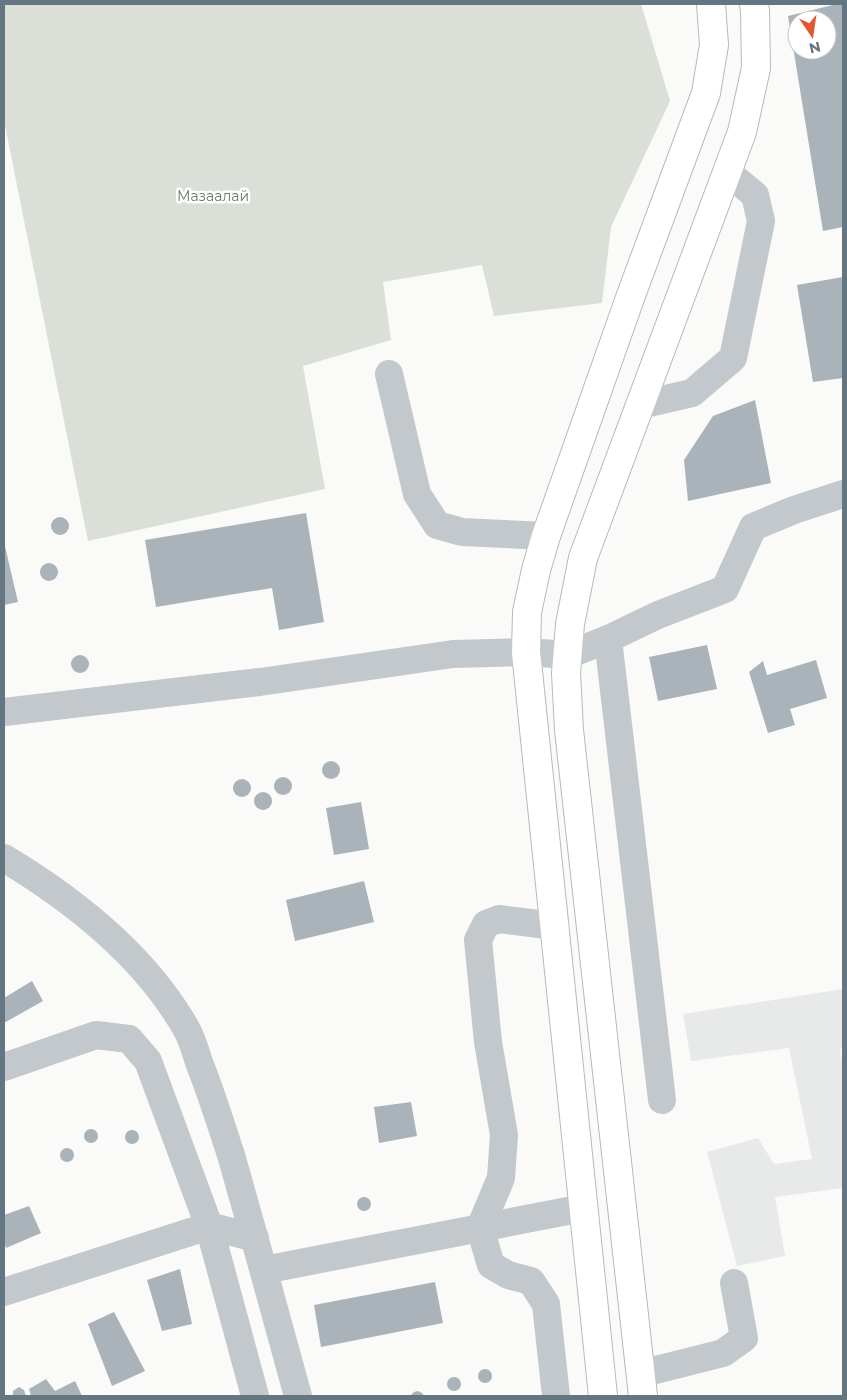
<svg xmlns="http://www.w3.org/2000/svg" width="847" height="1400" viewBox="0 0 847 1400" font-family="Montserrat,sans-serif">
	<style>
		.built { fill: #e8e9e9 }
		.green { fill: #dadfd7 }
		.building { fill: #aab3b9; fill-rule: evenodd }
		.lines { fill: none; stroke-linecap: round; stroke-linejoin: round }
		.major-casing { stroke: #b5babe; stroke-width: 30 }
		.minor { stroke: #c3c8cc; stroke-width: 28 }
		.major { stroke: #fff; stroke-width: 28 }
		.labels { text-anchor: middle; stroke-width: 5; stroke-linejoin: round; paint-order: stroke }
		.park-label { font-size: 14px; fill: #687a64; stroke: #fff }
	</style>
	<rect width="100%" height="100%" fill="#fafaf8"/>
	<!-- built -->
	<polygon class="built" points="843,989 843,1048 840,1049 843,1068 843,1188 775,1197 785,1256 737,1266 707,1152 758,1138 774,1164 812,1159 789,1048 691,1061 683,1014"/>
	<!-- green -->
	<polygon class="green" points="4,4 641,4 670,101 611,227 602,303 494,316 482,265 383,282 391,340 303,366 325,489 88,541 4,120"/>
	<!-- building -->
	<g class="building">
		<path d="M837,4h6v223l-20,4 -35,-215zM797,20h30v30h-30z"/>
		<polygon points="843,277 843,378 813,382 797,285"/>
		<polygon points="755,400 771,483 688,501 684,460 713,416"/>
		<polygon points="306,513 324,622 279,630 272,588 156,607 145,540"/>
		<circle cx="60" cy="526" r="9"/>
		<polygon points="4,542 18,602 4,605"/>
		<circle cx="49" cy="572" r="9"/>
		<polygon points="707,645 717,689 658,701 649,657"/>
		<circle cx="80" cy="664" r="9"/>
		<polygon points="816,660 827,698 790,709 795,725 768,733 749,672 763,661 767,675"/>
		<circle cx="331" cy="770" r="9"/>
		<circle cx="283" cy="786" r="9"/>
		<circle cx="242" cy="788" r="9"/>
		<circle cx="263" cy="801" r="9"/>
		<polygon points="361,802 369,849 334,855 326,808"/>
		<polygon points="364,881 374,922 295,941 286,900"/>
		<polygon points="32,981 43,1001 4,1023 4,998"/>
		<polygon points="411,1102 417,1136 379,1143 374,1107"/>
		<circle cx="91" cy="1136" r="7"/>
		<circle cx="132" cy="1137" r="7"/>
		<circle cx="67" cy="1155" r="7"/>
		<circle cx="364" cy="1204" r="7"/>
		<polygon points="29,1206 41,1233 6,1248 4,1241 4,1215"/>
		<polygon points="180,1269 192,1324 162,1331 147,1280"/>
		<polygon points="435,1282 443,1323 321,1347 314,1305"/>
		<polygon points="114,1312 145,1371 112,1386 88,1324"/>
		<circle cx="485" cy="1376" r="7"/>
		<circle cx="454" cy="1384" r="7"/>
		<polygon points="46,1379 55,1391 75,1381 82,1396 31,1396 29,1389"/>
		<polygon points="19,1387 24,1390 26,1396 13,1396 13,1391"/>
		<polygon points="418,1391 422,1393 424,1396 410,1396 414,1392"/>
	</g>
	<g class="lines">
		<!-- major casing -->
		<g class="major-casing">
			<g id="major">
				<polyline points="603,1396 526,652 527,612 536,570 546,536 630,298 706,93 714,45 711,4"/>
				<polyline points="643,1396 569,730 566,673 570,624 583,558 742,132 756,68 755,11 754,4"/>
			</g>
		</g>
		<!-- minor -->
		<g class="minor">
			<polyline points="389,374 417,494 437,525 462,532 546,536"/>
			<polyline points="640,405 692,393 733,358 761,221 755,195 727,172"/>
			<polyline points="608,639 662,1100"/>
			<polyline points="4,712 260,682 453,654 526,652 568,655 608,639 658,615 725,589 753,527 794,510 843,494"/>
			<path d="M4,858c70,42 142,99 183,172 6,11 9,24 13,35 12,30 21,60 31,90 23,80 45,161 67,241"/>
			<polyline points="555,926 499,919 486,924 478,940 488,1042 504,1135 501,1178 480,1228 491,1265 508,1275 531,1281 546,1304 556,1396"/>
			<polyline points="4,1067 96,1035 129,1039 148,1061 209,1226 255,1396"/>
			<polyline points="264,1270 583,1208"/>
			<polyline points="4,1292 209,1226 255,1238"/>
			<polyline points="640,1374 723,1353 744,1338 734,1283"/>
		</g>
		<!-- major -->
		<use href="#major" class="major"/>
	</g>
	<g class="labels">
		<!-- park labels -->
		<g class="park-label">
			<text x="213" y="201">Мазаалай</text>
		</g>
	</g>
	<!-- border -->
	<rect width="847" height="1400" fill="none" stroke="#657683" stroke-width="10"/>
	<!-- north arrow -->
	<g transform="translate(812 35) rotate(167)"><circle r="24" fill="#ffffff" stroke="#c1c8cd"/>
	<path d="M0-4L9 19L0 12L-9 19Z" fill="#e4572e"/>
	<text y="-8" font-size="14" font-weight="bold" text-anchor="middle" fill="#657683">N</text>
	</g>
</svg>
